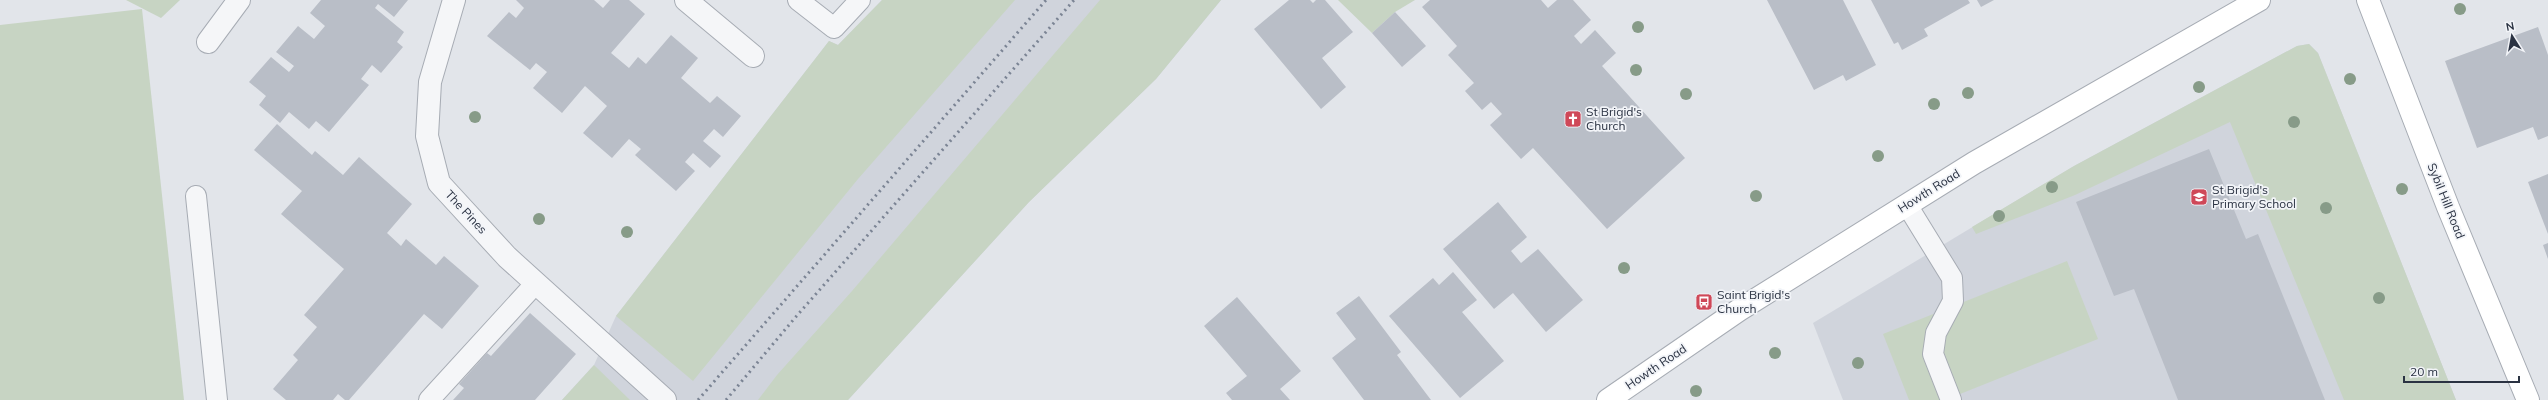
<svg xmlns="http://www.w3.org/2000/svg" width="2548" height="400" viewBox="0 0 2548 400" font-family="Mulish,sans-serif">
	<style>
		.built { fill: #d0d4dc }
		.green { fill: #c7d4c3 }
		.building { fill: #b9bec7 }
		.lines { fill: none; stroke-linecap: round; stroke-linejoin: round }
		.lane-casing { stroke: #a7acb4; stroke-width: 22 }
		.street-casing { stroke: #a7acb4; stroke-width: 24 }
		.secondary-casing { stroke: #a7acb4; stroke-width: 24 }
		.lane { stroke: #f5f6f8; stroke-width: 20 }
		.street { stroke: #f5f6f8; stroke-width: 22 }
		.secondary { stroke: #fff; stroke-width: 22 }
		.rail { stroke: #7b8494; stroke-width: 3; stroke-dasharray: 2 4; stroke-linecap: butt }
		.tree { fill: #879b88 }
		.labels { text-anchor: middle; stroke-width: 3.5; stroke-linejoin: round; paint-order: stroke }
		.poi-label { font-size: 12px; fill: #2a3242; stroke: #f2f4f8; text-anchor: start }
		.street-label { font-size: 12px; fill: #2a3242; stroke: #f2f4f8 }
	</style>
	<rect width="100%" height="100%" fill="#e2e5ea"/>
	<!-- built -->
	<g class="built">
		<polygon points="882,0 1221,0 1156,79 1029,202 848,400 562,400 594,365 616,316 829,41 838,45"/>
		<polygon points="2309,44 2318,53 2456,400 1843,400 1813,323 2074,166 2297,46"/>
	</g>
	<!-- green -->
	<g class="green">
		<polygon points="126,0 180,0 161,18"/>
		<polygon points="882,0 1015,0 858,179 693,381 616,316 829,41 838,45"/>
		<polygon points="1100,0 1221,0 1156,79 1029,202 848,400 758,400 777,375 852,291"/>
		<polygon points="1338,0 1415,0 1395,12 1372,33"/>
		<polygon points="142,9 184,400 0,400 0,25"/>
		<polygon points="2309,44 2318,53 2456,400 2344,400 2230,122 2075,195 1976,234 1972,227 2074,166 2297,46"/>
		<polygon points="2067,261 2098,339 1945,400 1909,400 1883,334"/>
		<polygon points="594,365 630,400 562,400"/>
	</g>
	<!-- building -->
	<g class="building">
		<polygon points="321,0 408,0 394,17 378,4 375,8 404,32 397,42 403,47 381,73 372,65 361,79 369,85 329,132 316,121 309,129 289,112 280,123 259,105 266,96 249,82 271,57 289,72 294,66 276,52 298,26 314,39 325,26 310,13"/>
		<polygon points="516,0 594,0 603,8 610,0 629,0 645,14 611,53 629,68 638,57 646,64 671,35 698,58 681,78 710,103 717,96 741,116 723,137 714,129 703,141 721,156 710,168 693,153 685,162 695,171 676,191 635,155 641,149 629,139 612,158 583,133 607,106 585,86 562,113 533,88 547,72 536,63 530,70 487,36 509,12 516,18 524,8"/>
		<polygon points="1289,0 1310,0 1313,3 1316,0 1325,0 1353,32 1322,58 1346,87 1321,109 1254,29"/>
		<polygon points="1430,0 1541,0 1548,8 1557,0 1573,0 1591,20 1574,36 1581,44 1595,30 1616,53 1602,66 1685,158 1607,229 1533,148 1521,159 1490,125 1502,114 1491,102 1482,110 1465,91 1474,83 1448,55 1457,46 1422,7"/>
		<polygon points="1767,0 1843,0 1876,65 1846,81 1843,75 1814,90"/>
		<polygon points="1871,0 1968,0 1970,3 1924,29 1928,36 1902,50 1898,42 1894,44"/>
		<polygon points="1977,0 1994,0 1981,7"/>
		<polygon points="1395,12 1426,46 1402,67 1372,33"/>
		<polygon points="2538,27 2548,55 2548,136 2538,140 2533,127 2477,148 2445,61"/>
		<polygon points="277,124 312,155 315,151 343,175 359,157 412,204 387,233 401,246 406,239 436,265 444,256 479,286 442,329 424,314 349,400 345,400 338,394 333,400 286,400 273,389 298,360 293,355 317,327 304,315 344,269 281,214 302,191 254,150"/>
		<polygon points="2209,149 2246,239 2258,234 2325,400 2178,400 2134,289 2114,296 2076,202"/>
		<polygon points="2548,174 2548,234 2528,182"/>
		<polygon points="1498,202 1527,237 1511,251 1521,263 1538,249 1583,300 1546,332 1513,293 1494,309 1443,249"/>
		<polygon points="2548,243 2548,259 2543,245"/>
		<polygon points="1453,272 1477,300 1462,312 1504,361 1460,398 1389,316 1433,278 1439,285"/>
		<polygon points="1359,296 1401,352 1397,355 1431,400 1364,400 1332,358 1356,339 1336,313"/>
		<polygon points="1237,297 1301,371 1280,389 1290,400 1232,400 1226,393 1247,376 1204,326"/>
		<polygon points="530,313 576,354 535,400 453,400 464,388 459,384 487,353 491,356"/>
	</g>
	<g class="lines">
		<!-- lane casing -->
		<g class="lane-casing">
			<g id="lane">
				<polyline points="798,0 834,28 860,0"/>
				<polyline points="196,196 217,400"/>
				<polyline points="1907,205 1952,278 1953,301 1936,333 1933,354 1951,400"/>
				<polyline points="429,400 536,283"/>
			</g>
		</g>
		<!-- street casing -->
		<g class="street-casing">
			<g id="street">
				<polyline points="454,0 430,82 427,136 439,183 507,257 665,400"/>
				<polyline points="686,0 753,56"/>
				<polyline points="208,42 239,0"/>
			</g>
		</g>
		<!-- secondary casing -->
		<g class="secondary-casing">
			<g id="secondary">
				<polyline points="2368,0 2448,207 2528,400"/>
				<polyline points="1608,400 1739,310 1974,163 2259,0"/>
			</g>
		</g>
		<!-- lane -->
		<use href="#lane" class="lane"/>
		<!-- street -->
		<use href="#street" class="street"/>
		<!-- secondary -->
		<use href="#secondary" class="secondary"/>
		<!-- rail -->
		<g class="rail">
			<polyline points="698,400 1046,0"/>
			<polyline points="726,400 794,319 1074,0"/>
		</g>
	</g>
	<!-- trees -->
	<g class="tree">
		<circle cx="2460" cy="9" r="6"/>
		<circle cx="1638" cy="27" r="6"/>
		<circle cx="1636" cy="70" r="6"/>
		<circle cx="2350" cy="79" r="6"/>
		<circle cx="2199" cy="87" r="6"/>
		<circle cx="1968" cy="93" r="6"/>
		<circle cx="1686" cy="94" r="6"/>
		<circle cx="1934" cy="104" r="6"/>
		<circle cx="475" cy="117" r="6"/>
		<circle cx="2294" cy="122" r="6"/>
		<circle cx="1878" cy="156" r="6"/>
		<circle cx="2052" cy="187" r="6"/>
		<circle cx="2402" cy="189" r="6"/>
		<circle cx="1756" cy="196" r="6"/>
		<circle cx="2326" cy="208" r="6"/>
		<circle cx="1999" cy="216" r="6"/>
		<circle cx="539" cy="219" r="6"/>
		<circle cx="627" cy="232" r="6"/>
		<circle cx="1624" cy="268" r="6"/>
		<circle cx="2379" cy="298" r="6"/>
		<circle cx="1775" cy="353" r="6"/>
		<circle cx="1858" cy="363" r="6"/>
		<circle cx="1696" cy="391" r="6"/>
	</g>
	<!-- icons -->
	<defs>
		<g id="church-square" transform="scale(0.9)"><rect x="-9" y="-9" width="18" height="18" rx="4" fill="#cf4858" stroke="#f2f4f8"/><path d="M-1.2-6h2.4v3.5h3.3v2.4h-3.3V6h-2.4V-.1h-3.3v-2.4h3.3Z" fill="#fff"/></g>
		<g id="school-square" transform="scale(0.9)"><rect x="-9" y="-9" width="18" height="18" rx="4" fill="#cf4858" stroke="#f2f4f8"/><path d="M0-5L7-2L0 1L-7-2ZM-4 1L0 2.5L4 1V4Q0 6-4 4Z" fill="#fff"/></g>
		<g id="bus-square" transform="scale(0.9)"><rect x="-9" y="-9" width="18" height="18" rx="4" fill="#cf4858" stroke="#f2f4f8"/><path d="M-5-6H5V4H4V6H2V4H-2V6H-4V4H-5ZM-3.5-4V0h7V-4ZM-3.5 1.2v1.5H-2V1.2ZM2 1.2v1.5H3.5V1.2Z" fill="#fff"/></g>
	</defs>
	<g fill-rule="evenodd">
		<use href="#church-square" x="1573" y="119"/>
		<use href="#school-square" x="2199" y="197"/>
		<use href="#bus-square" x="1704" y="302"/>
	</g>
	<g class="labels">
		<!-- poi labels -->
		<g class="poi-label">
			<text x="1586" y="116">St Brigid's<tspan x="1586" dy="14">Church</tspan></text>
			<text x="2212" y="194">St Brigid's<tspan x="2212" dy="14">Primary School</tspan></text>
			<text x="1717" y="299">Saint Brigid's<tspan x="1717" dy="14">Church</tspan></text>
		</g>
		<!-- street labels -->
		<g class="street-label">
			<text transform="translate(1929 191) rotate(-32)" y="4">Howth Road</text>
			<text transform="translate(2446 201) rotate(68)" y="4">Sybil Hill Road</text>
			<text transform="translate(466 212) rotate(47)" y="4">The Pines</text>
			<text transform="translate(1656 367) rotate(-34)" y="4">Howth Road</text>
		</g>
	</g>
	<!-- north arrow -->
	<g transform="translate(2512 36) rotate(349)" stroke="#f2f4f8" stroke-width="3" paint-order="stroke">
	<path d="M0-3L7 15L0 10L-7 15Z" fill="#2a3242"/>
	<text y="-6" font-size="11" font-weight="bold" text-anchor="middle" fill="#2a3242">N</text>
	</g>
	<!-- scale -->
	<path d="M2404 376v6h115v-6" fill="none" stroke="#2a3242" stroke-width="2"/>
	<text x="2410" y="376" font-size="12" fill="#2a3242" stroke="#f2f4f8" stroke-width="3" paint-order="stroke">20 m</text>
</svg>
